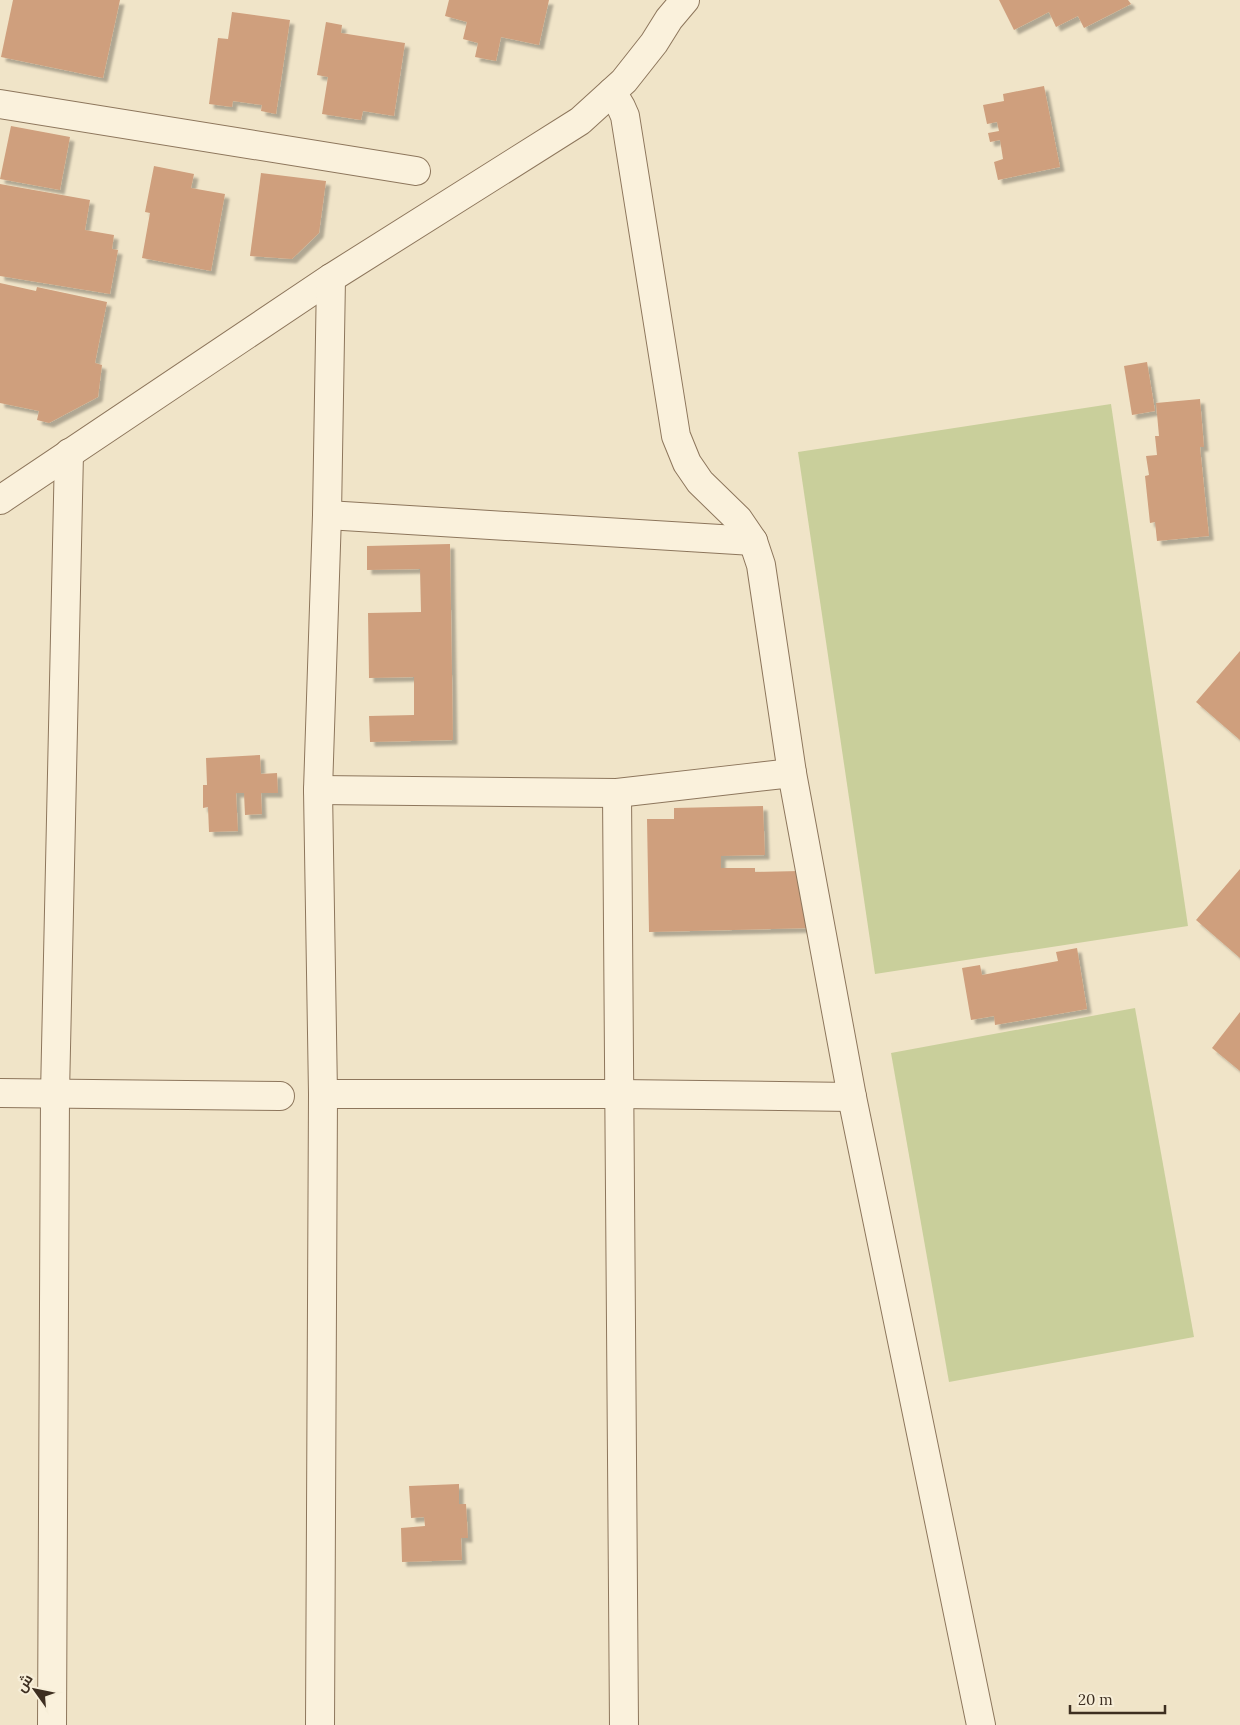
<svg xmlns="http://www.w3.org/2000/svg" width="1240" height="1725" viewBox="0 0 1240 1725" font-family="Lora,Cairo,serif">
	<style>
		.green { fill: #c9cf9b }
		.building { fill: #cf9f7d; filter: url(#shadow) }
		.lines { fill: none; stroke-linecap: round; stroke-linejoin: round }
		.street-casing { stroke: #8d765c; stroke-width: 30 }
		.street { stroke: #faf1dc; stroke-width: 28 }
	</style>
	<defs>
		<filter id="shadow"><feDropShadow dx="4.5" dy="4.5" stdDeviation="1" flood-color="#0004"/></filter>
	</defs>
	<rect width="100%" height="100%" fill="#f0e4c8"/>
	<!-- green -->
	<g class="green">
		<polygon points="1111,404 1188,926 875,974 798,452"/>
		<polygon points="1135,1008 1194,1337 949,1382 891,1053"/>
	</g>
	<!-- building -->
	<g class="building">
		<polygon points="13,0 120,0 103,78 1,57"/>
		<polygon points="449,0 549,0 539,45 501,37 496,61 475,57 478,43 463,39 467,22 445,16"/>
		<polygon points="999,0 1128,0 1131,4 1084,28 1078,16 1056,27 1049,12 1014,30"/>
		<polygon points="232,12 290,20 276,114 261,111 262,105 233,101 232,107 209,104 218,38 228,39"/>
		<polygon points="326,22 342,25 341,33 405,43 394,116 363,111 361,120 322,114 328,77 317,75"/>
		<polygon points="1044,86 1060,167 998,180 994,162 1003,159 1000,140 990,142 988,133 999,131 997,122 987,124 983,105 1004,101 1003,94"/>
		<polygon points="11,126 70,137 60,190 0,179"/>
		<polygon points="154,166 194,174 191,188 225,194 211,271 142,258 150,213 145,212"/>
		<polygon points="261,173 326,181 319,233 292,259 250,256"/>
		<polygon points="0,184 90,200 85,230 114,235 112,249 118,250 110,294 0,276"/>
		<polygon points="0,283 36,291 37,287 107,302 95,363 102,365 98,397 49,423 37,420 39,411 0,403"/>
		<polygon points="1147,362 1155,411 1132,415 1124,366"/>
		<polygon points="1200,399 1204,447 1200,447 1209,536 1157,541 1155,522 1150,523 1145,476 1149,475 1146,456 1157,455 1155,436 1159,436 1156,403"/>
		<polygon points="450,544 453,740 370,742 369,716 414,715 414,677 369,678 368,613 421,612 420,569 367,570 367,546"/>
		<polygon points="1240,651 1240,740 1196,702"/>
		<polygon points="260,755 261,774 277,773 278,793 261,793 262,814 245,815 244,793 236,793 238,831 209,832 208,807 203,808 203,785 207,785 206,758"/>
		<polygon points="763,806 765,855 721,856 721,868 755,868 755,872 800,871 811,928 649,932 647,819 674,819 674,808"/>
		<polygon points="1240,869 1240,958 1196,920"/>
		<polygon points="1077,948 1087,1009 995,1025 994,1016 971,1020 962,968 980,965 982,975 1058,961 1056,952"/>
		<polygon points="1240,1012 1240,1071 1212,1048"/>
		<polygon points="459,1484 459,1504 466,1504 468,1538 461,1538 462,1560 402,1562 401,1528 425,1526 424,1517 411,1518 409,1486"/>
	</g>
	<g class="lines">
		<!-- street casing -->
		<g class="street-casing">
			<g id="street">
				<polyline points="612,92 621,107 625,116 676,436 687,463 700,482 738,519 753,541 761,565 792,773 852,1097 981,1725"/>
				<polyline points="0,104 416,171"/>
				<polyline points="0,500 331,278 580,121 624,81 654,43 669,19 685,0"/>
				<polyline points="327,515 753,541"/>
				<polyline points="318,790 617,793 792,773"/>
				<polyline points="617,793 624,1725"/>
				<polyline points="0,1093 280,1096"/>
				<polyline points="323,1094 620,1094 852,1097"/>
				<polyline points="52,1725 55,1094 69,453"/>
				<polyline points="320,1725 323,1094 318,790 327,515 331,278"/>
			</g>
		</g>
		<!-- street -->
		<use href="#street" class="street"/>
	</g>
	<!-- north arrow -->
	<g transform="translate(35 1690) rotate(303)" stroke="#f7eed8" stroke-width="4" paint-order="stroke">
	<path d="M0-4L9 19L0 12L-9 19Z" fill="#3d2e20"/>
	<text y="-8" font-size="14" font-weight="bold" text-anchor="middle" fill="#3d2e20">ش</text>
	</g>
	<!-- scale -->
	<path d="M1070 1705v8h95v-8" fill="none" stroke="#3d2e20" stroke-width="2.5"/>
	<text x="1078" y="1705" font-size="15" fill="#3d2e20" stroke="#f7eed8" stroke-width="4" paint-order="stroke">20 m</text>
</svg>
